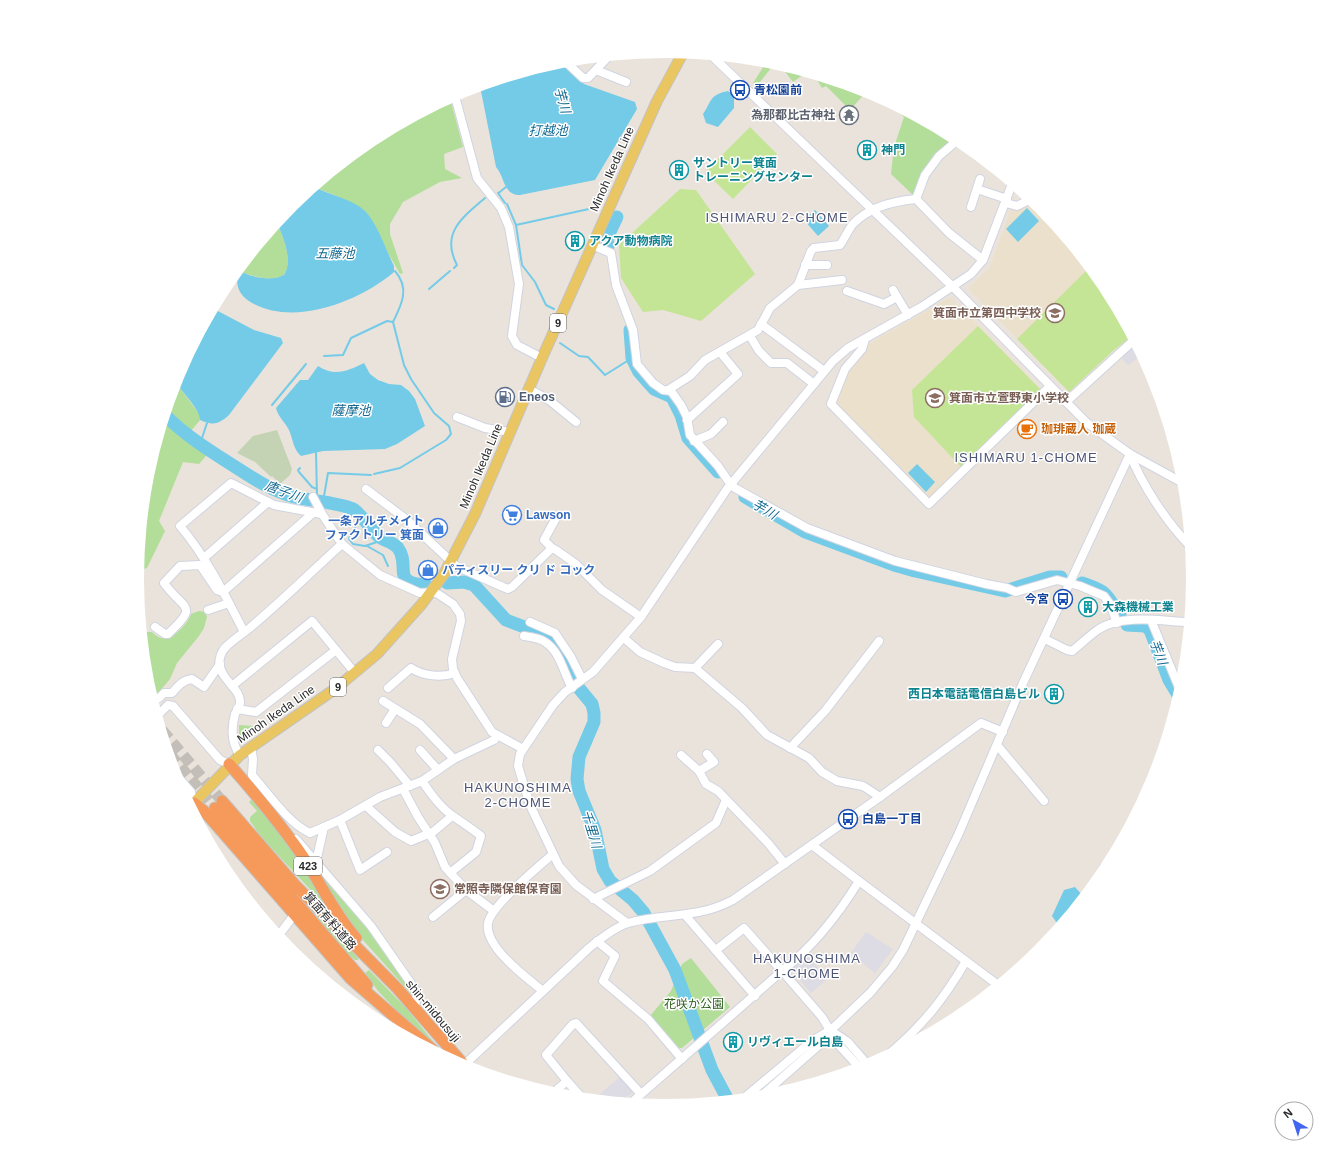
<svg xmlns="http://www.w3.org/2000/svg" width="1330" height="1157" viewBox="0 0 1330 1157" font-family="Arial,'Noto Sans JP',sans-serif">
	<style>
		.industrial { fill: #dddbe3 }
		.education { fill: #ebe0cb }
		.green { fill: #b3de9a }
		.cemetery { fill: #c3d3b3 }
		.pitch { fill: #c5e596 }
		.water { fill: #73cbe8 }
		.lines { fill: none; stroke-linecap: round; stroke-linejoin: round }
		.stream { stroke: #73cbe8; stroke-width: 2 }
		.river { stroke: #73cbe8; stroke-width: 13 }
		.highway-tunnel { stroke: #c3beb7; stroke-width: 11; stroke-dasharray: 11 5.5; stroke-linecap: butt }
		.minor-casing { stroke: #d0d4e1; stroke-width: 10 }
		.major-casing { stroke: #c3c3c3; stroke-width: 12 }
		.highway-casing { stroke: #c3c3c3; stroke-width: 13 }
		.minor { stroke: #fff; stroke-width: 8 }
		.major { stroke: #e9c662; stroke-width: 10 }
		.highway { stroke: #f59a5b; stroke-width: 11 }
		.labels { text-anchor: middle; stroke-width: 3; stroke-linejoin: round; paint-order: stroke }
		.shield { fill: #fff; stroke: #696969; stroke-width: 1 }
		.shield-label { font-size: 11px; font-weight: bold; fill: #292929 }
		.transit-label { font-size: 12px; font-weight: bold; fill: #164399; stroke: #fff; text-anchor: start }
		.worship-label { font-size: 12px; font-weight: bold; fill: #5b616d; stroke: #fff; text-anchor: end }
		.culture-label { font-size: 12px; font-weight: bold; fill: #0d838f; stroke: #fff; text-anchor: start }
		.street-label { font-size: 12px; fill: #292929; stroke: #fff }
		.education-label { font-size: 12px; font-weight: bold; fill: #785e54; stroke: #fff; text-anchor: start }
		.service-label { font-size: 12px; font-weight: bold; fill: #4e5e75; stroke: #fff; text-anchor: start }
		.food-label { font-size: 12px; font-weight: bold; fill: #c56008; stroke: #fff; text-anchor: start }
		.shop-label { font-size: 12px; font-weight: bold; fill: #366cbe; stroke: #fff; text-anchor: start }
		.park-label { font-size: 12px; fill: #2d611d; stroke: #fff }
		.water-label { font-size: 13px; font-style: italic; fill: #146991; stroke: #fff }
		.neighbourhood-label { font-size: 13px; letter-spacing: 1px; fill: #4c5477; stroke: #fff }
	</style>
	<rect width="100%" height="100%" fill="#eae3db"/>
	<!-- industrial -->
	<g class="industrial">
		<polygon points="1135,344 1141,356 1128,365 1120,356"/>
		<polygon points="866,932 893,949 875,973 851,953"/>
		<polygon points="806,955 828,978 811,993 792,971 794,967"/>
		<polygon points="621,1076 633,1089 632,1093 621,1102 594,1099"/>
	</g>
	<!-- education -->
	<g class="education">
		<polygon points="1033,201 1104,286 1131,337 1114,350 1069,392 968,288 989,269 1012,207"/>
		<polygon points="950,297 1040,389 1040,392 927,499 834,403 849,367 867,345"/>
	</g>
	<!-- green -->
	<g class="green">
		<polygon points="767,61 775,63 757,86 753,83"/>
		<polygon points="779,64 806,73 793,82"/>
		<polygon points="814,75 867,91 850,110 826,86 822,88"/>
		<polygon points="450,98 463,147 444,154 445,169 462,178 440,182 403,202 390,224 390,234 403,273 400,274 364,211 339,197 314,187 372,140"/>
		<polygon points="886,102 956,139 913,195 891,174 894,147 904,117"/>
		<path d="M277,224c7,13 16,38 7,51 -14,9 -32,-1 -47,-3z"/>
		<polygon points="179,375 177,384 200,415 200,420 191,431 209,447 206,456 199,464 183,462 159,521 165,531 147,568 138,571 148,475"/>
		<path d="M199,611l6,1 2,5 -3,11 -5,8 -22,27 -7,16 -17,20 -5,-18 -5,-49h9c4,4 9,7 14,6 9,-1 23,-16 25,-24z"/>
		<polygon points="260,721 265,727 260,730 258,728 246,736 239,738 239,725 253,726"/>
		<polygon points="252,799 279,828 335,916 262,838 250,821 250,817 257,811 249,802"/>
		<polygon points="304,850 372,930 415,993 415,998 353,929"/>
		<polygon points="289,886 358,958 358,960 355,960 345,951"/>
		<polygon points="691,958 730,1007 682,1048 678,1048 650,1016 671,991 682,964"/>
		<polygon points="369,970 406,1008 436,1045 396,1010 378,991 365,973"/>
	</g>
	<!-- cemetery -->
	<polygon class="cemetery" points="277,430 292,469 290,475 280,484 272,476 271,477 255,462 237,453 253,436"/>
	<!-- pitch -->
	<g class="pitch">
		<polygon points="750,127 777,154 733,199 705,172"/>
		<polygon points="680,189 696,190 755,274 701,321 663,310 643,312 621,278 619,245"/>
		<polygon points="1089,268 1104,286 1131,337 1114,350 1069,392 1017,339"/>
		<polygon points="978,326 1040,389 1040,392 961,467 914,417 912,390"/>
	</g>
	<!-- water -->
	<g class="water">
		<path d="M561,62l23,22 51,18 2,7 -42,71 -75,15c-17,0 -15,-18 -24,-28l-16,-81z"/>
		<path d="M728,91l6,4v13l-16,19 -12,-4 -3,-9c9,-13 6,-19 25,-23z"/>
		<path d="M314,187c16,8 38,12 51,24 12,12 21,39 29,55v6c-34,29 -99,55 -142,31 -12,-7 -17,-16 -14,-30 5,-2 9,2 15,3 8,3 23,4 31,-1 9,-13 0,-38 -7,-51l15,-19z"/>
		<polygon points="1027,208 1039,221 1018,242 1006,229"/>
		<polygon points="815,210 829,226 818,236 804,220"/>
		<path d="M214,309l40,21 27,8 2,5 -54,72c-10,9 -16,11 -29,5 0,-10 -16,-26 -23,-36l2,-9z"/>
		<path d="M364,363l6,11 8,6 11,4 12,1 8,6 6,8 10,27 -28,18 -12,5 -62,2 -22,5c-8,-7 -8,-17 -12,-26 -4,-8 -11,-13 -13,-22l24,-28h8l10,-14c16,11 30,5 46,-3z"/>
		<polygon points="917,464 935,482 926,492 908,473"/>
		<polygon points="1075,887 1083,896 1059,926 1052,916 1064,890"/>
	</g>
	<g class="lines">
		<!-- stream -->
		<g class="stream">
			<polyline points="501,191 506,187"/>
			<polyline points="500,192 498,193 505,203"/>
			<polyline points="507,204 516,225 522,265 535,282 546,305 554,309"/>
			<polyline points="516,225 598,207"/>
			<path d="M454,268l3,-3c-17,-32 6,-48 28,-67"/>
			<polyline points="429,289 450,271"/>
			<path d="M393,322c9,-18 17,-34 2,-51"/>
			<polyline points="560,343 579,356 588,357 605,375 632,358"/>
			<polyline points="324,356 343,355 351,338 387,321 393,322 404,365 411,379 434,413 449,426 451,434 446,440 400,468 374,474"/>
			<polyline points="272,405 306,364"/>
			<polyline points="200,444 207,423"/>
			<polyline points="316,452 317,497"/>
			<polyline points="300,468 298,470 299,472 312,487 317,489"/>
			<polyline points="323,502 328,473 371,475"/>
			<polyline points="361,517 350,536 349,539 353,544 365,546 386,539"/>
			<polyline points="367,546 383,555 388,566"/>
		</g>
		<!-- river -->
		<g class="river">
			<polyline points="608,246 607,238 617,217"/>
			<polyline points="630,330 632,358 639,372 654,389 672,397 681,415 688,438 718,472"/>
			<path d="M166,416c21,21 46,36 71,52 17,11 34,22 54,28 17,5 46,6 62,13 7,4 18,20 25,27 5,5 13,4 20,12 13,18 -8,35 28,37"/>
			<polyline points="745,497 805,532 894,565 915,571 1005,591 1050,577 1061,577"/>
			<polyline points="447,583 464,582 474,585 506,620 548,636 562,654 573,681 592,704 594,713 594,722 579,757 577,779 579,791 595,830 603,869 610,881 633,900 644,913 675,970 712,1070 728,1100"/>
			<path d="M1082,583c27,9 23,11 38,32"/>
			<polyline points="1127,625 1145,626 1150,630 1169,680 1178,695"/>
		</g>
		<!-- highway-tunnel -->
		<g class="highway-tunnel">
			<polyline points="162,730 222,801"/>
			<polyline points="170,754 215,808"/>
		</g>
		<!-- minor casing -->
		<g class="minor-casing">
			<g id="minor">
				<polyline points="712,56 953,287 1087,423 1130,454 1183,483"/>
				<polyline points="565,61 583,78 588,78 608,57"/>
				<polyline points="596,70 626,82"/>
				<polyline points="455,96 477,178 501,208 509,227 519,284 512,336 517,345 542,358"/>
				<polyline points="977,189 1007,199"/>
				<polyline points="916,199 925,175 939,156 958,140"/>
				<polyline points="1006,203 1017,206 1031,199"/>
				<polyline points="971,207 980,179"/>
				<polyline points="592,245 611,253 616,285 633,330 637,364 653,383 663,390 671,391 681,405 687,417 690,435 718,466 731,485 735,488 807,528 895,561 986,584 1007,588 1016,592 1057,580 1080,586 1104,596 1110,604 1117,623"/>
				<polyline points="805,265 827,265"/>
				<polyline points="798,285 842,280"/>
				<polyline points="893,290 908,315"/>
				<polyline points="847,291 884,304 897,297"/>
				<polyline points="761,324 824,371"/>
				<polyline points="750,336 759,351 771,363 787,363 814,384"/>
				<polyline points="865,339 862,349 845,369 831,404 929,504 1050,386"/>
				<polyline points="529,389 549,400 576,422"/>
				<path d="M668,390l22,-14 15,-16 53,-30 12,-22 28,-23 13,-34 3,-3 26,-3c5,-7 8,-15 13,-21 16,-17 41,-23 63,-25l33,34 34,27"/>
				<polyline points="1066,402 1133,341"/>
				<polyline points="457,417 485,428 510,432"/>
				<polyline points="687,420 738,374 720,352"/>
				<polyline points="694,441 711,434 723,422"/>
				<path d="M1130,454c12,31 36,67 59,91"/>
				<polyline points="366,489 407,520 456,566 503,587 508,589 512,587 552,548"/>
				<polyline points="313,497 322,514"/>
				<polyline points="556,518 544,540 552,548 556,550 576,564 602,590 641,617"/>
				<polyline points="204,558 268,502"/>
				<polyline points="208,610 229,603"/>
				<polyline points="1151,620 1180,690"/>
				<polyline points="530,622 555,633 571,657 582,679"/>
				<path d="M155,627l10,7h3c32,-30 16,-23 -4,-51l16,-17 20,-1 17,25 6,2 90,-79"/>
				<path d="M244,632c-19,-37 -37,-74 -64,-106l51,-43 43,22 48,9 20,30 38,31 40,18 12,-1 6,2 15,10 7,10 1,7 -9,38 1,10 4,9 35,54 31,17"/>
				<path d="M524,636c7,1 16,2 21,6 15,9 19,32 27,46"/>
				<polyline points="624,638 640,652 664,663 675,667 695,668 742,708 767,735 809,758 822,772 837,781 863,786 880,797"/>
				<path d="M1045,639l22,11 5,1c9,-7 18,-16 27,-22 24,-15 62,-8 89,-7"/>
				<polyline points="695,668 718,644"/>
				<polyline points="232,686 312,621 355,673"/>
				<path d="M388,688l23,-20c12,8 30,10 44,5"/>
				<path d="M159,698l5,-5h8c6,-7 11,-13 20,-14l12,8 16,-23"/>
				<polyline points="383,701 420,724 454,759"/>
				<polyline points="237,709 256,712 336,650"/>
				<polyline points="158,715 168,705 173,706 220,760 229,764"/>
				<polyline points="386,723 395,709"/>
				<polyline points="997,745 1044,801"/>
				<path d="M251,747l2,12 -1,16c16,18 36,48 58,58l14,-6"/>
				<polyline points="790,748 825,711 879,641"/>
				<polyline points="378,750 390,762 410,786"/>
				<polyline points="420,750 438,770"/>
				<path d="M240,755c-9,-12 -9,-26 -5,-41 1,-3 5,-7 5,-11 2,-15 -25,-26 -20,-45 1,-5 4,-10 8,-13 7,-7 16,-12 24,-19 31,-26 60,-55 90,-82"/>
				<polyline points="681,755 699,771 706,784 718,791 768,843 785,864"/>
				<polyline points="699,771 714,762 707,754"/>
				<polyline points="176,775 191,792 194,803"/>
				<path d="M422,781c9,13 18,26 31,35 10,7 19,13 28,20l-5,16 -26,21"/>
				<polyline points="403,789 418,817 435,843 445,867 466,890 494,911"/>
				<polyline points="366,806 395,832 411,841 433,832 452,816"/>
				<polyline points="340,820 360,870 387,852"/>
				<polyline points="296,839 371,926 417,992 415,1008"/>
				<polyline points="316,862 324,827 340,820 380,797 422,781 454,759 494,740 497,736"/>
				<polyline points="1104,867 1105,868"/>
				<polyline points="859,881 998,985"/>
				<polyline points="593,899 650,871 716,823 726,800"/>
				<polyline points="685,915 755,996"/>
				<polyline points="433,917 466,890"/>
				<polyline points="627,923 576,885 559,866 530,805 518,766 520,754 553,705 565,692 593,672 641,617 727,489 833,361 848,348 923,306 971,274 983,260 1012,184"/>
				<polyline points="279,935 294,915"/>
				<polyline points="597,941 615,956 603,981 648,1019 682,1059"/>
				<path d="M716,950l28,-22 38,43c32,-25 56,-56 77,-90l-47,-36"/>
				<path d="M543,991c-16,-13 -59,-44 -55,-68 3,-17 51,-57 65,-69"/>
				<polyline points="833,1032 848,1042 868,1065"/>
				<path d="M889,1054c34,-29 55,-55 77,-93"/>
				<path d="M463,1066l126,-118c11,-9 26,-21 39,-25 38,-11 67,-3 105,-23l147,-103 101,-74 22,9"/>
				<polyline points="567,1081 546,1055 573,1024 576,1023 641,1094"/>
				<polyline points="553,1093 567,1081 582,1098"/>
				<polyline points="760,1097 818,1046 831,1030 870,993 892,967 903,950 959,833 1023,683 1130,454"/>
				<polyline points="744,1098 812,1041 827,1032"/>
				<polyline points="631,1103 782,971 822,1017 838,1044 860,1068"/>
			</g>
		</g>
		<!-- major casing -->
		<g class="major-casing">
			<polyline id="major" points="191,806 240,755 335,689 377,654 421,605 444,574 475,514 542,358 657,101 683,53"/>
		</g>
		<!-- highway casing -->
		<g class="highway-casing">
			<g id="highway">
				<path d="M229,764c24,27 47,55 68,84 21,29 35,63 59,90"/>
				<polyline points="222,801 296,886 397,988 465,1066"/>
				<polyline points="194,803 204,811 350,978 433,1050"/>
				<polyline points="215,808 367,985"/>
			</g>
		</g>
		<!-- minor -->
		<use href="#minor" class="minor"/>
		<!-- major -->
		<use href="#major" class="major"/>
		<!-- highway -->
		<use href="#highway" class="highway"/>
	</g>
	<!-- icons -->
	<defs>
		<g id="bus-ring" transform="scale(1)"><circle r="9.5" fill="#fff" stroke="#1a4fb4" stroke-width="1.5"/><path d="M-5-6H5V4H4V6H2V4H-2V6H-4V4H-5ZM-3.5-4V0h7V-4ZM-3.5 1.2v1.5H-2V1.2ZM2 1.2v1.5H3.5V1.2Z" fill="#1a4fb4"/></g>
		<g id="temple-ring" transform="scale(1)"><circle r="9.5" fill="#fff" stroke="#6b7280" stroke-width="1.5"/><path d="M0-6L5-2H3V0L6.5 2.5H4V6H1.5V3h-3V6H-4V2.5H-6.5L-3 0V-2H-5Z" fill="#6b7280"/></g>
		<g id="building-ring" transform="scale(1)"><circle r="9.5" fill="#fff" stroke="#0f9aa8" stroke-width="1.5"/><path d="M-4-6H4V6H1V3H-1V6H-4ZM-2.5-4.3h1.7v1.8h-1.7ZM.8-4.3h1.7v1.8H.8ZM-2.5-1h1.7V.8h-1.7ZM.8-1h1.7V.8H.8Z" fill="#0f9aa8"/></g>
		<g id="school-ring" transform="scale(1)"><circle r="9.5" fill="#fff" stroke="#8d6e63" stroke-width="1.5"/><path d="M0-5L7-2L0 1L-7-2ZM-4 1L0 2.5L4 1V4Q0 6-4 4Z" fill="#8d6e63"/></g>
		<g id="fuel-ring" transform="scale(1)"><circle r="9.5" fill="#fff" stroke="#5c6f8a" stroke-width="1.5"/><path d="M-5.5-6h7V0h2V4h1.3V-2.5L3-4.5l.8-.8L6-3V5H2.5V1h-1V6h-7ZM-4.2-4.7v3.2H.2V-4.7Z" fill="#5c6f8a"/></g>
		<g id="cafe-ring" transform="scale(1)"><circle r="9.5" fill="#fff" stroke="#e8710a" stroke-width="1.5"/><path d="M-5.5-4.5H6V0H3Q3 3.5 0 3.5H-2.5Q-5.5 3.5-5.5 0ZM3-3.2v2h1.7v-2ZM-6 4.5H4V6H-6Z" fill="#e8710a"/></g>
		<g id="supermarket-ring" transform="scale(1)"><circle r="9.5" fill="#fff" stroke="#3f7fe0" stroke-width="1.5"/><path d="M-6-5.5h2.5l.6 2H6L4.5 2H-2.5L-4.4-4H-6ZM-1.5 3.2a1.3 1.3 0 1 0 .1 0ZM3 3.2a1.3 1.3 0 1 0 .1 0Z" fill="#3f7fe0"/></g>
		<g id="shop-ring" transform="scale(1)"><circle r="9.5" fill="#fff" stroke="#3f7fe0" stroke-width="1.5"/><path d="M-5-2.5h2.3a2.7 3.5 0 0 1 5.4 0H5L5.5 6h-11ZM-1.5-2.5h3a1.5 2.3 0 0 0-3 0Z" fill="#3f7fe0"/></g>
	</defs>
	<g fill-rule="evenodd">
		<use href="#bus-ring" x="740" y="90"/>
		<use href="#temple-ring" x="849" y="115"/>
		<use href="#building-ring" x="867" y="150"/>
		<use href="#building-ring" x="679" y="170"/>
		<use href="#building-ring" x="575" y="241"/>
		<use href="#school-ring" x="1055" y="313"/>
		<use href="#fuel-ring" x="505" y="397"/>
		<use href="#school-ring" x="935" y="398"/>
		<use href="#cafe-ring" x="1027" y="429"/>
		<use href="#supermarket-ring" x="512" y="515"/>
		<use href="#shop-ring" x="438" y="528"/>
		<use href="#shop-ring" x="428" y="570"/>
		<use href="#bus-ring" x="1063" y="599"/>
		<use href="#building-ring" x="1088" y="607"/>
		<use href="#building-ring" x="1054" y="694"/>
		<use href="#bus-ring" x="848" y="819"/>
		<use href="#school-ring" x="440" y="889"/>
		<use href="#building-ring" x="733" y="1042"/>
	</g>
	<g class="labels">
		<!-- shield labels -->
		<g class="shield">
			<rect x="550" y="314" width="16" height="18" rx="3"/>
			<rect x="330" y="678" width="16" height="18" rx="3"/>
			<rect x="294" y="857" width="28" height="18" rx="3"/>
		</g>
		<g class="shield-label">
			<text x="558" y="327">9</text>
			<text x="338" y="691">9</text>
			<text x="308" y="870">423</text>
		</g>
		<!-- transit labels -->
		<g class="transit-label">
			<text x="754" y="94">青松園前</text>
			<text x="1049" y="603" text-anchor="end">今宮</text>
			<text x="862" y="823">白島一丁目</text>
		</g>
		<!-- worship labels -->
		<g class="worship-label">
			<text x="835" y="119">為那都比古神社</text>
		</g>
		<!-- culture labels -->
		<g class="culture-label">
			<text x="881" y="154">神門</text>
			<text x="693" y="167">サントリー箕面<tspan x="693" dy="14">トレーニングセンター</tspan></text>
			<text x="589" y="245">アクア動物病院</text>
			<text x="1102" y="611">大森機械工業</text>
			<text x="1040" y="698" text-anchor="end">西日本電話電信白島ビル</text>
			<text x="747" y="1046">リヴィエール白島</text>
		</g>
		<!-- street labels -->
		<g class="street-label">
			<text transform="translate(612 169) rotate(-66)" y="4">Minoh Ikeda Line</text>
			<text transform="translate(481 466) rotate(-67)" y="4">Minoh Ikeda Line</text>
			<text transform="translate(276 714) rotate(-35)" y="4">Minoh Ikeda Line</text>
			<text transform="translate(330 921) rotate(49)" y="4">箕面有料道路</text>
			<text transform="translate(433 1011) rotate(50)" y="4">shin-midousuji</text>
		</g>
		<!-- education labels -->
		<g class="education-label">
			<text x="1041" y="317" text-anchor="end">箕面市立第四中学校</text>
			<text x="949" y="402">箕面市立萱野東小学校</text>
			<text x="454" y="893">常照寺隣保館保育園</text>
		</g>
		<!-- service labels -->
		<g class="service-label">
			<text x="519" y="401">Eneos</text>
		</g>
		<!-- food labels -->
		<g class="food-label">
			<text x="1041" y="433">珈琲蔵人 珈蔵</text>
		</g>
		<!-- shop labels -->
		<g class="shop-label">
			<text x="526" y="519">Lawson</text>
			<text x="424" y="525" text-anchor="end">一条アルチメイト<tspan x="424" dy="14">ファクトリー 箕面</tspan></text>
			<text x="442" y="574">パティスリー クリ ド コック</text>
		</g>
		<!-- park labels -->
		<g class="park-label">
			<text x="694" y="1008">花咲か公園</text>
		</g>
		<!-- water labels -->
		<g class="water-label">
			<text transform="translate(563 100) rotate(74)" y="5">芋川</text>
			<text x="548" y="135">打越池</text>
			<text x="335" y="258">五藤池</text>
			<text x="351" y="415">薩摩池</text>
			<text transform="translate(284 491) rotate(20)" y="5">唐子川</text>
			<text transform="translate(765 509) rotate(30)" y="5">芋川</text>
			<text transform="translate(1159 652) rotate(69)" y="5">芋川</text>
			<text transform="translate(592 829) rotate(73)" y="5">千里川</text>
		</g>
		<!-- neighbourhood labels -->
		<g class="neighbourhood-label">
			<text x="777" y="222">ISHIMARU 2-CHOME</text>
			<text x="1026" y="462">ISHIMARU 1-CHOME</text>
			<text x="518" y="792">HAKUNOSHIMA<tspan x="518" dy="15">2-CHOME</tspan></text>
			<text x="807" y="963">HAKUNOSHIMA<tspan x="807" dy="15">1-CHOME</tspan></text>
		</g>
	</g>
	<!-- crop -->
	<path d="M0 0H1330V1157H0ZM664 58H666A520 520 0 0 1 1186 578V579A520 520 0 0 1 666 1099H664A520 520 0 0 1 144 579V578A520 520 0 0 1 664 58Z" fill="#fff" fill-rule="evenodd"/>
	<!-- north arrow -->
	<g transform="translate(1294 1121) rotate(321)"><circle r="19" fill="#ffffff" stroke="#a9a9a9"/>
	<path d="M0-3L7 15L0 10L-7 15Z" fill="#4266f0"/>
	<text y="-6" font-size="11" font-weight="bold" text-anchor="middle" fill="#292929">N</text>
	</g>
</svg>
